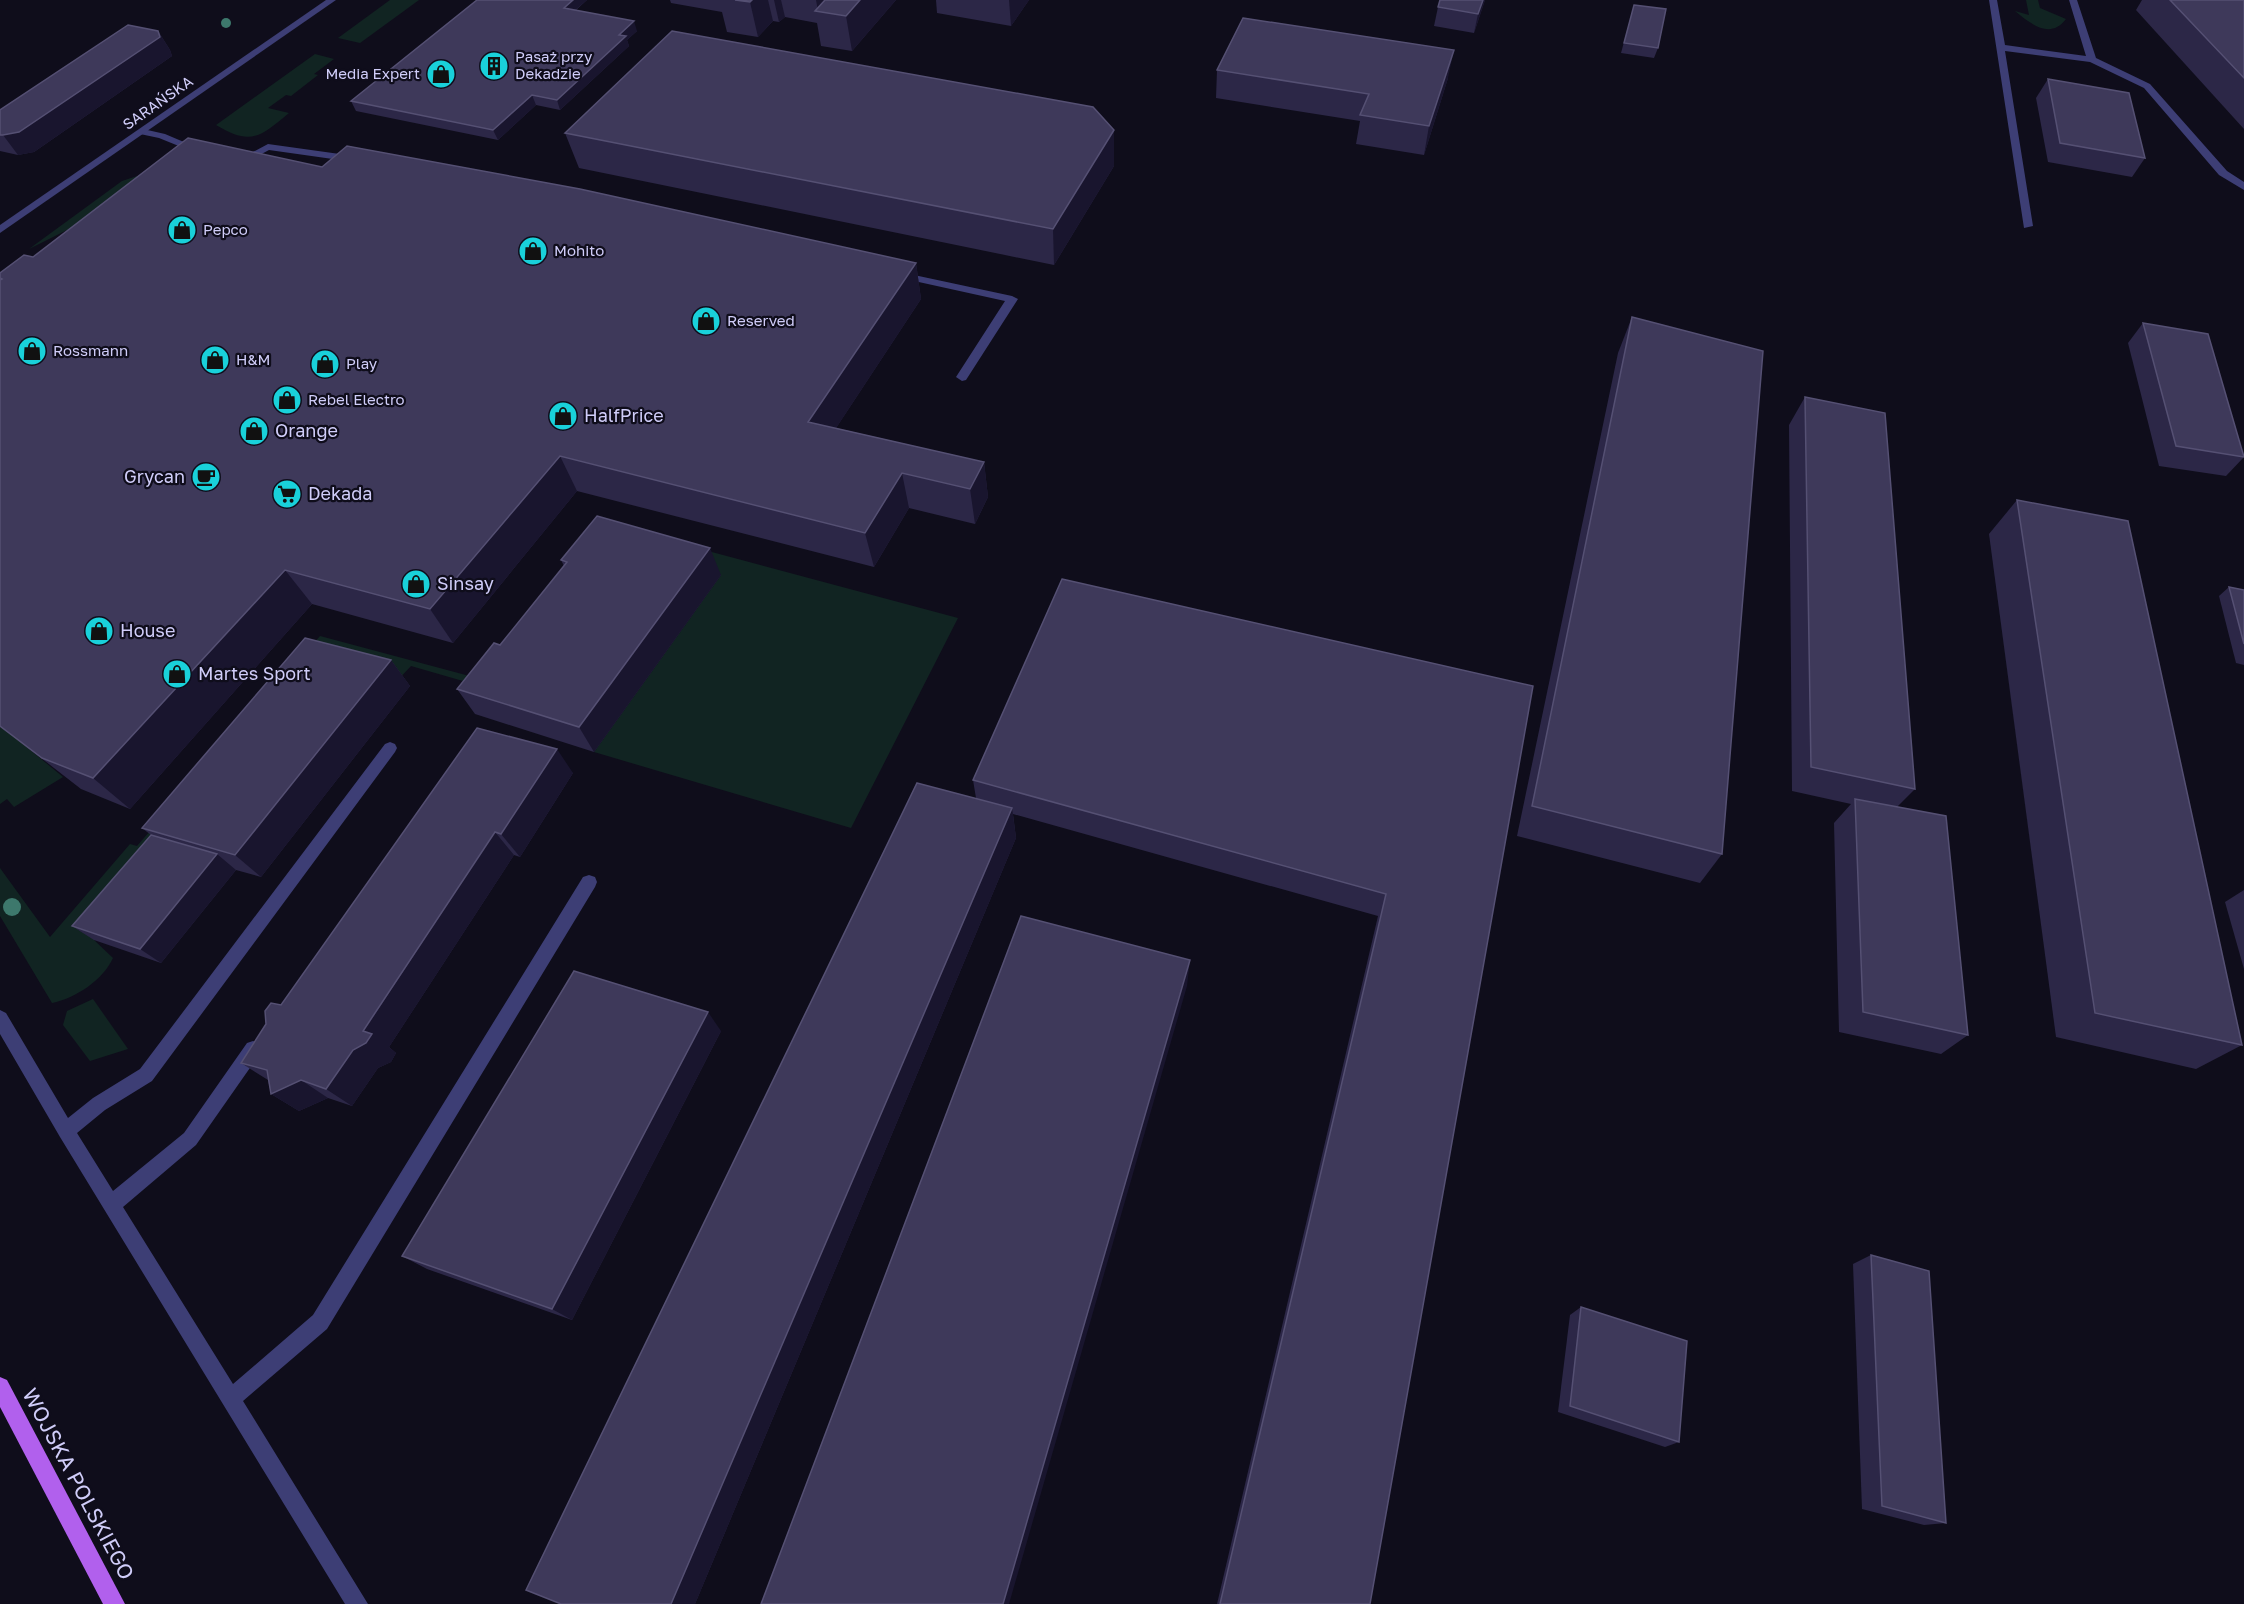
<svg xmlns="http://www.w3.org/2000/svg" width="2244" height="1604" viewBox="0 0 2244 1604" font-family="'Golos Text',sans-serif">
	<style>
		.green { fill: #112422 }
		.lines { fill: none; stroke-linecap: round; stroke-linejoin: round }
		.service { fill: #3d3e75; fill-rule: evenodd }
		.minor { fill: #3d3e75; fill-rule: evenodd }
		.primary { fill: #b160ed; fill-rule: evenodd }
		.tree { fill: #3d786c }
		.wall { fill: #2c2747 }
		.shaded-wall { fill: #19152e }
		.building { fill: #3e395a; stroke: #555073; stroke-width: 1.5 }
		.labels { text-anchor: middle; stroke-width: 4.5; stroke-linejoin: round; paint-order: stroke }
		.far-poi-label { font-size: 15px; fill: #d0cdf9; stroke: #0f0d1b; text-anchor: start }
		.far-street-label { font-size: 15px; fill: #d0cdf9; stroke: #0f0d1b }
		.poi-label { font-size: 18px; fill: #d0cdf9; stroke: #0f0d1b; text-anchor: start }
		.near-street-label { font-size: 21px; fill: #d0cdf9; stroke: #0f0d1b }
	</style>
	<rect width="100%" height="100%" fill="#0f0d1b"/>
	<!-- green -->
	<g class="green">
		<polygon points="390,0 419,0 360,43 338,38"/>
		<path d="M2026,0h12l2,8 26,11c-16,21 -35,5 -51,-8l14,4z"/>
		<path d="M315,54l19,5 -20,15 4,1 -27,21 -5,-1 -18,13 21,5c-29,24 -38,33 -73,12z"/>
		<polygon points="153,175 125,201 29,249 122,181 137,176"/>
		<path d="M600,522l358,96 -107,210 -257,-76 127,-177 -227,115 -83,-24 -15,16 -302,258 19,18c-10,22 -37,40 -61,45l-52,-87v-48l50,69 80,-93 7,2 183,-210 157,42z"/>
		<polygon points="0,709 29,749 63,777 14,807 7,799 0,804"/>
		<polygon points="93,999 128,1049 90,1061 63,1025 67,1011"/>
	</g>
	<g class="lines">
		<!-- service -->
		<g class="service">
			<polygon points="1989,0 1997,0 2005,45 2086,56 2069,0 2077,0 2096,58 2150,84 2227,171 2244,182 2244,190 2219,175 2144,88 2090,62 2005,51 2033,226 2024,228"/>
			<polygon points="143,129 165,134 205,151 196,153 159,138 140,134 138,132"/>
			<polygon points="268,144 354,156 359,159 354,162 269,150 243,164 234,162"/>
			<polygon points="900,272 1012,296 1018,299 966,380 962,381 956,377 1005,301 896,277 895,275"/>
			<polygon points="390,742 395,744 397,748 395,752 152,1081 105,1110 77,1133 113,1191 184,1133 247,1043 253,1041 259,1043 261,1049 259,1055 196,1145 123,1207 233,1384 313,1315 583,877 589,875 595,877 597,882 595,887 327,1329 243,1401 368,1604 345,1604 60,1137 0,1034 0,1010 6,1013 68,1118 93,1098 140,1069 385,744"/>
		</g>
		<!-- minor -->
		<polygon class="minor" points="326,0 336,0 0,233 0,225"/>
		<!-- primary -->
		<polygon class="primary" points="0,1377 7,1380 125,1604 103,1604 0,1407"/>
	</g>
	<!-- trees -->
	<g class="tree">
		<circle cx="226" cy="23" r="5"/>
		<circle cx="12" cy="907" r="9"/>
	</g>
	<!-- wall -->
	<g class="wall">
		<polygon points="477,0 587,0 576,10 637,31 627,40 629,46 560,110 536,105 498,140 356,111 351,101"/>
		<polygon points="670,0 896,0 852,51 821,46 817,23 785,17 779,22 773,21 758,37 727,32 722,12 671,3"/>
		<polygon points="936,0 1029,0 1011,26 937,13"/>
		<polygon points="1440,0 1485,0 1474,33 1434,26 1438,7"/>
		<polygon points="2142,0 2244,0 2244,129 2136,10"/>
		<polygon points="1634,5 1658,48 1654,58 1621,53"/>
		<polygon points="158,31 170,50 172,56 34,152 18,155 0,151 0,110"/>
		<polygon points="1217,70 1448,78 1424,155 1356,144 1360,121 1216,98"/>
		<polygon points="2048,79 2145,158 2132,177 2048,162 2036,98"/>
		<polygon points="565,133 1114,166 1054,265 579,168"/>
		<polygon points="322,167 916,263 921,299 836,428 984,462 988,497 975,524 909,508 874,567 577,491 453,643 312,604 130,809 81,789 0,726 0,273 33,257"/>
		<polygon points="1632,317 1722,854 1700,883 1517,836 1618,353"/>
		<polygon points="2143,323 2244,455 2244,457 2226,476 2159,466 2128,343"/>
		<polygon points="1805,397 1915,789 1897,807 1968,1035 1941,1054 1839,1032 1834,823 1851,804 1792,791 1789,425"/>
		<polygon points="2017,500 2242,1045 2196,1069 2056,1037 1989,534"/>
		<polygon points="561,560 721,575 594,752 475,714 457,689 500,645 564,566"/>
		<polygon points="2229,587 2244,590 2244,665 2236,663 2219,596"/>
		<polygon points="391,660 410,686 261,877 236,870 161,963 94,940 72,926 151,835 142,828"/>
		<polygon points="1533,686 1370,1604 1217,1604 1378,916 1013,814 1016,838 695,1604 561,1604 976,798 973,780"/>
		<polygon points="477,728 573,773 520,857 514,855 389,1047 396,1053 391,1062 378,1068 352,1106 328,1098 299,1111 271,1094 268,1080 241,1063"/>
		<polygon points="2244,890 2244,969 2225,902"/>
		<polygon points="721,1031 572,1320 427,1269 402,1256"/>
		<polygon points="1871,1255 1946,1523 1924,1525 1862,1509 1853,1264"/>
		<polygon points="1581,1307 1679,1442 1665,1447 1558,1412 1570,1315"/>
	</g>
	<!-- shaded-wall -->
	<g class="shaded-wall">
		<polygon points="573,0 587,0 567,17 564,8"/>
		<polygon points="752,0 768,0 773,21 758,37 750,2"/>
		<polygon points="774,0 781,0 785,17 779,22"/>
		<polygon points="816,0 835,0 818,11"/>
		<polygon points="860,0 896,0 852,51 846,16"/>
		<polygon points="1009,0 1029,0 1011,26"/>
		<polygon points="1483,0 1485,0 1474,33 1478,14"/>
		<polygon points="634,21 637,31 627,40 629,46 560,110 557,100 619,35"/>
		<polygon points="158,31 170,50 172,56 34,152 18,155 3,135"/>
		<polygon points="1454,50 1448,78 1424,155 1429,126"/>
		<polygon points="532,95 536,105 498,140 493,130"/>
		<polygon points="1114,130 1114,166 1054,265 1053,229"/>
		<polygon points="916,263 921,299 817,457 808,422"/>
		<polygon points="560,456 577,491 453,643 430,609"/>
		<polygon points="984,462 988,497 975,524 970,489"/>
		<polygon points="902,473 909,508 874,567 865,533"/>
		<polygon points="710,548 721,575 594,752 579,727"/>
		<polygon points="285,570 312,604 130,809 93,778"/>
		<polygon points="391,660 410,686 261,877 235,855"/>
		<polygon points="557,749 573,773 520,857 501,834"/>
		<polygon points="1012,808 1016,838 695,1604 671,1604"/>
		<polygon points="495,832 514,855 389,1047 396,1053 391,1062 378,1068 352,1106 326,1089"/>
		<polygon points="217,854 236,870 161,963 140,949"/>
		<polygon points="1190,960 1187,986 1009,1604 1003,1604"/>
		<polygon points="708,1012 721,1031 572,1320 552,1309"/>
		<polygon points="301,1080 328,1098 299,1111 271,1094"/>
	</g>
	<!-- building -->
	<g class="building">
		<polygon points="477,0 573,0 564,8 634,21 619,35 626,36 557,100 532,95 493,130 351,101"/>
		<polygon points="735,0 752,0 750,2"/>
		<polygon points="825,0 860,0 846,16 815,11"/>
		<polygon points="1440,0 1483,0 1478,14 1438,7"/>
		<polygon points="2170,0 2244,0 2244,78"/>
		<polygon points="1634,5 1666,9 1658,48 1624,43"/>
		<polygon points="1243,18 1454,50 1429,126 1360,115 1369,94 1217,70"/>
		<polygon points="128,25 158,31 160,37 19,132 3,135 0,135 0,110"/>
		<polygon points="672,31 1093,107 1114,130 1053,229 565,133"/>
		<polygon points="2048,79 2129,93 2145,158 2060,143"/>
		<polygon points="188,138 322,167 347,146 580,189 916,263 808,422 984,462 970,489 902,473 865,533 560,456 430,609 285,570 93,778 42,758 0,726 0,280 2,279 0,278 0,273 24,255 33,257"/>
		<polygon points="1632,317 1763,351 1722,854 1532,806"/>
		<polygon points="2143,323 2208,334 2244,457 2176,446"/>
		<polygon points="1805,397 1885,413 1915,789 1811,767"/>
		<polygon points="2017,500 2128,521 2242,1045 2095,1013"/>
		<polygon points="597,516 710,548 579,727 457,689 494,643 500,645 567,562 561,560"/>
		<polygon points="1062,579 1533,686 1370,1604 1220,1604 1386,894 973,780"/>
		<polygon points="2229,587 2244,590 2244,644"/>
		<polygon points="305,638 391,660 235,855 142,828"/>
		<polygon points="477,728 557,749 501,834 495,832 363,1031 372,1034 366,1043 353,1050 326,1089 301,1080 271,1094 267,1070 241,1063 266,1024 265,1011 271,1003 281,1005"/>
		<polygon points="917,783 1012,808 671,1604 561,1604 526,1590"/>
		<polygon points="1855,799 1946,816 1968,1035 1863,1012"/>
		<polygon points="151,835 217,854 140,949 72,926"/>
		<polygon points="1021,916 1190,960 1003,1604 761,1604"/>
		<polygon points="574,971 708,1012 552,1309 402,1256"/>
		<polygon points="1871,1255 1929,1271 1946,1523 1882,1506"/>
		<polygon points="1581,1307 1687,1341 1679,1442 1570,1406"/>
	</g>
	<!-- icons -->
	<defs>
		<g id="building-disc" transform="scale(1.5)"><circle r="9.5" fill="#19d1da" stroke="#0f0d1b"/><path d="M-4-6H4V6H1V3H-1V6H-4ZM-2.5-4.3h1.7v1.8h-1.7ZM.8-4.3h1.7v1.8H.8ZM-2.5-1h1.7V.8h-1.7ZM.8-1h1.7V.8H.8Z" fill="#111"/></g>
		<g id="shop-disc" transform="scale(1.5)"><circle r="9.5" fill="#19d1da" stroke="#0f0d1b"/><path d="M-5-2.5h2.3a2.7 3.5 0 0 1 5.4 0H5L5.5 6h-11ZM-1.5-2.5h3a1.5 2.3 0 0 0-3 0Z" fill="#111"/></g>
		<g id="cafe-disc" transform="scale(1.5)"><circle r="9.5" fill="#19d1da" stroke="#0f0d1b"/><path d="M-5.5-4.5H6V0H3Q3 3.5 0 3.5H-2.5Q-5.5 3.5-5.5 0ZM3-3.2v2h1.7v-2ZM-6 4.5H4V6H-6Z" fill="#111"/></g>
		<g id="supermarket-disc" transform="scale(1.5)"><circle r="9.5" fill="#19d1da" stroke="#0f0d1b"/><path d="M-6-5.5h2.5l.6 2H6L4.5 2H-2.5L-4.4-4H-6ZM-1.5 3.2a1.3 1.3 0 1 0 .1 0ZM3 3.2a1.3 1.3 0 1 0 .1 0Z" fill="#111"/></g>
	</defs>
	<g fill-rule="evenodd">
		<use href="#building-disc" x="494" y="66"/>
		<use href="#shop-disc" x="441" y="74"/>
		<use href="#shop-disc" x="182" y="230"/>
		<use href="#shop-disc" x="533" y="251"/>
		<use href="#shop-disc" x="706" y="321"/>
		<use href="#shop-disc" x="32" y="351"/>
		<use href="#shop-disc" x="215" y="360"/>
		<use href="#shop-disc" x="325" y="364"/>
		<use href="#shop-disc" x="287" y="400"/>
		<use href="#shop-disc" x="563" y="416"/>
		<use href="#shop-disc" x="254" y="431"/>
		<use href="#cafe-disc" x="206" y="477"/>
		<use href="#supermarket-disc" x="287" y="494"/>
		<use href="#shop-disc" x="416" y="584"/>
		<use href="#shop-disc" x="99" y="631"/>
		<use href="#shop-disc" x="177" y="674"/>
	</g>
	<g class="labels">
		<!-- far-poi labels -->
		<g class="far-poi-label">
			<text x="515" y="62">Pasaż przy<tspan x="515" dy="17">Dekadzie</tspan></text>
			<text x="420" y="79" text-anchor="end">Media Expert</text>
			<text x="203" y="235">Pepco</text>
			<text x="554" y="256">Mohito</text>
			<text x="727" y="326">Reserved</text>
			<text x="53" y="356">Rossmann</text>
			<text x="236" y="365">H&amp;M</text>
			<text x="346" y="369">Play</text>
			<text x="308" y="405">Rebel Electro</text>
		</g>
		<!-- far-street labels -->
		<g class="far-street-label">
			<text transform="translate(158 103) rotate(-35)" y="5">SARAŃSKA</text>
		</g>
		<!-- poi labels -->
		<g class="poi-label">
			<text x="584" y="422">HalfPrice</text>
			<text x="275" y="437">Orange</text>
			<text x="185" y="483" text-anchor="end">Grycan</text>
			<text x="308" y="500">Dekada</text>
			<text x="437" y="590">Sinsay</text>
			<text x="120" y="637">House</text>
			<text x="198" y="680">Martes Sport</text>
		</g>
		<!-- near-street labels -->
		<g class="near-street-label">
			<text transform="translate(78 1484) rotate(62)" y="7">WOJSKA POLSKIEGO</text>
		</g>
	</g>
</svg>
